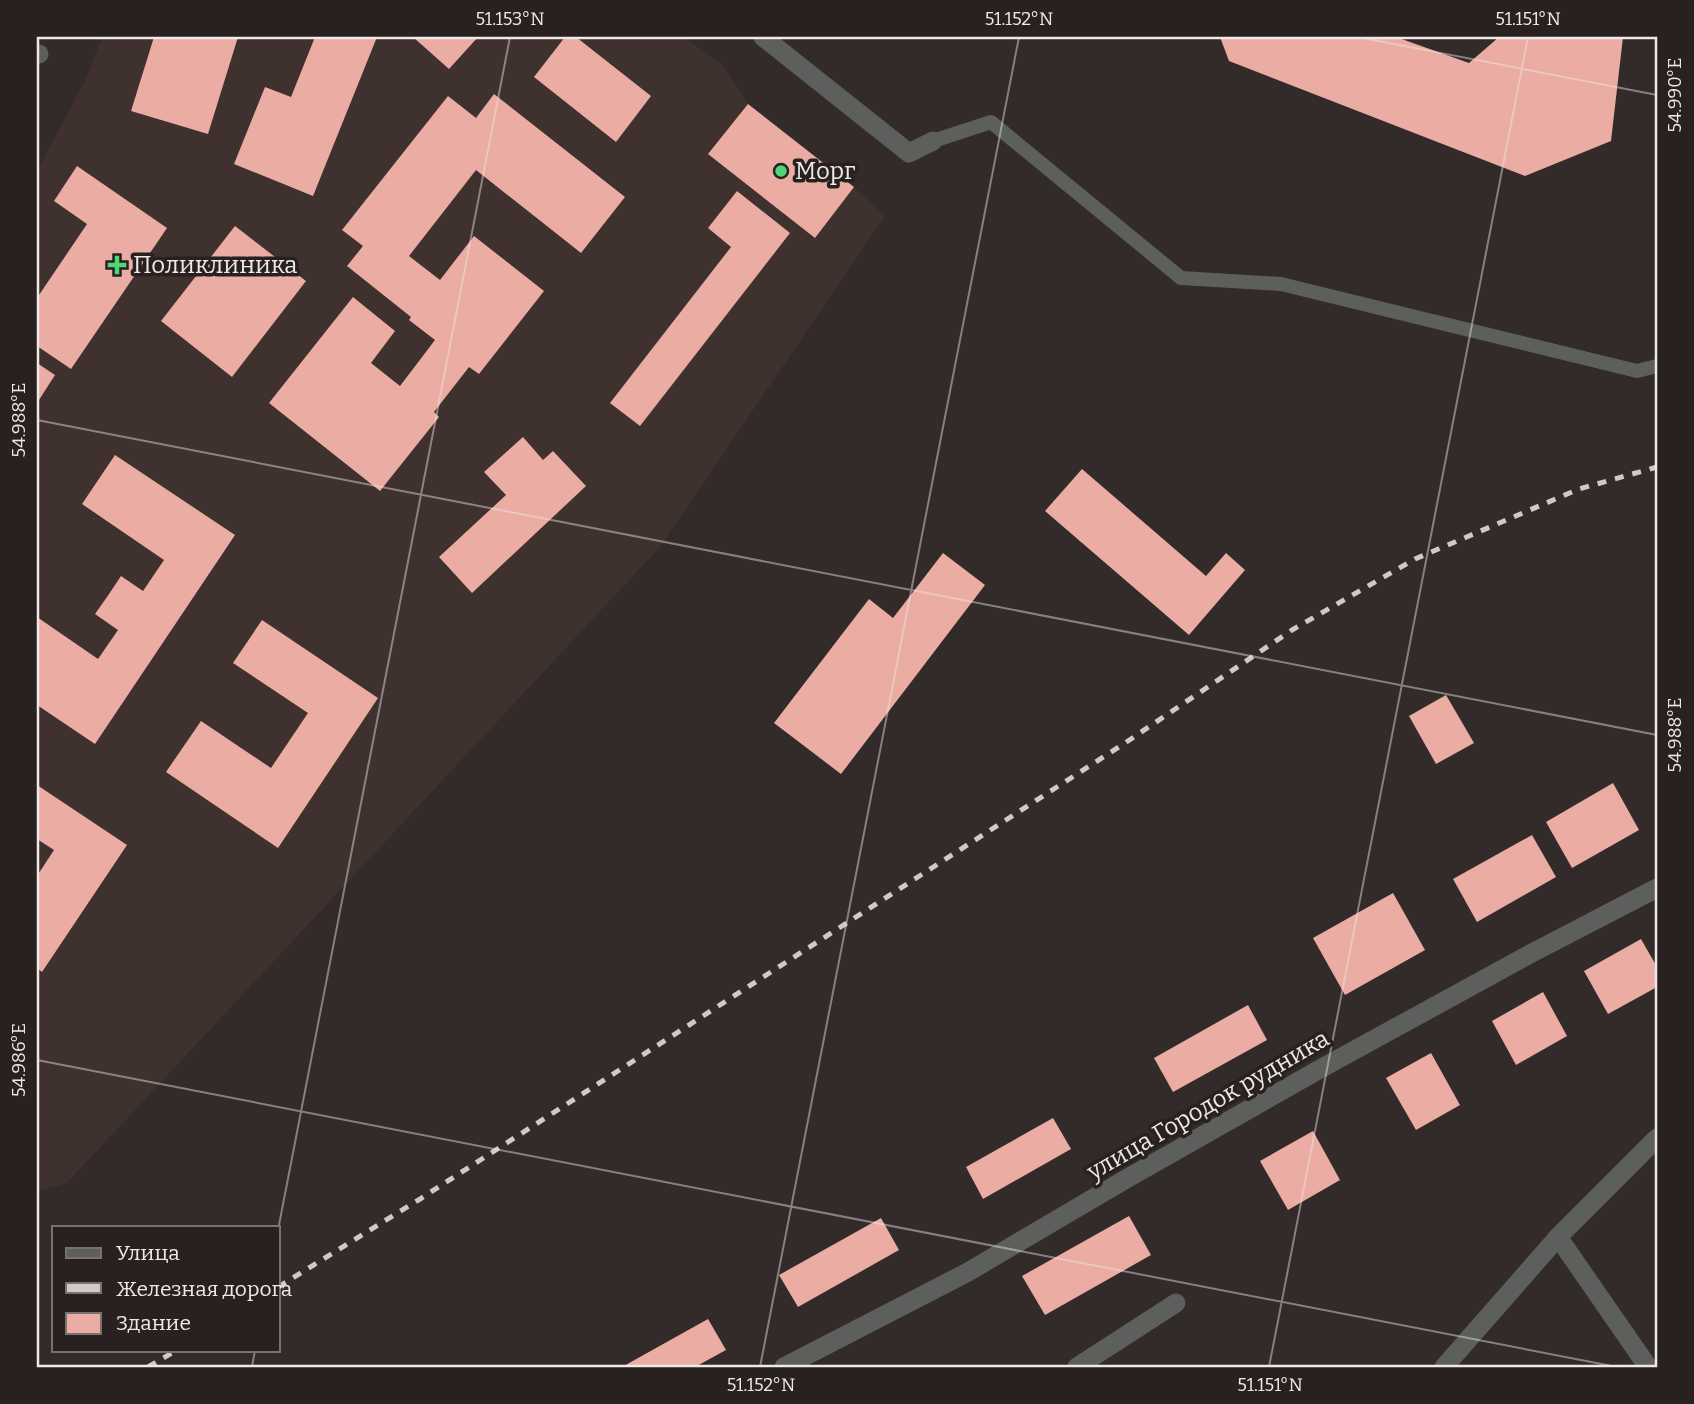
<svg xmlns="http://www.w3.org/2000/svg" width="1694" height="1404" viewBox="0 0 1694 1404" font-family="Bitter,serif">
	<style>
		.built { fill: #3f312e }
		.building { fill: #ebaca3 }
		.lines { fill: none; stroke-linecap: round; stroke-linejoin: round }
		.service { stroke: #5c5f5c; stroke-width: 14 }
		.minor { stroke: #5c5f5c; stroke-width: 19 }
		.tertiary { stroke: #5c5f5c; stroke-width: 19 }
		.rail { stroke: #cfcac9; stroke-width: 5; stroke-dasharray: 9 9; stroke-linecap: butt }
		.ticks { fill: none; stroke: #eee9e8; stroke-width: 2; stroke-opacity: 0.45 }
		.poi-dot { fill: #4fd675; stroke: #282120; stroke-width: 2.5 }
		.labels { text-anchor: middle; stroke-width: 7; stroke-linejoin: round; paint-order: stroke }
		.poi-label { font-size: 24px; fill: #eee9e8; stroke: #282120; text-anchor: start }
		.street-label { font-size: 24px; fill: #eee9e8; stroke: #282120 }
		.neatline { fill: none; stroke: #eee9e8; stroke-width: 2.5 }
		.ticks-label { font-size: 18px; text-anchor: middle; fill: #eee9e8 }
	</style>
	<rect width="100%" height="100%" fill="#322b2a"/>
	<!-- built -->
	<polygon class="built" points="102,37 684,37 723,65 748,104 854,187 885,216 660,547 67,1183 37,1191 37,171 87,77"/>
	<!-- building -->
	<g class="building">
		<polygon points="154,37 238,37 208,134 131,111"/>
		<polygon points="315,37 377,37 313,196 234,164 265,87 291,97"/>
		<polygon points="413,37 478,37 449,69"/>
		<polygon points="565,37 576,37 651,96 616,142 534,77"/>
		<polygon points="1220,37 1396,37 1469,63 1499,37 1623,37 1611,141 1525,176 1229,61"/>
		<polygon points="494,94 625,197 581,253 476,170 409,256 440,280 474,236 544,291 479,374 469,367 434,412 439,417 380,491 269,403 353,297 395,331 371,363 400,386 435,340 409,320 411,317 347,266 363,246 342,230 448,96 476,118"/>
		<polygon points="748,104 854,187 815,238 708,154"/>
		<polygon points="77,166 167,228 71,369 37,346 37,294 39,295 87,224 54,201"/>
		<polygon points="737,191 790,233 640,426 610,403 731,247 708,228"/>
		<polygon points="235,226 306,281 232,377 161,321"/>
		<polygon points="37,363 55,375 37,403"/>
		<polygon points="523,437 543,460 553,451 586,486 472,593 439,557 506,495 484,472"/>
		<polygon points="115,455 235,535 95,744 37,705 37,617 98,659 118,630 95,614 107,597 121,576 143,591 164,560 82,504"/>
		<polygon points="1082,469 1206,576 1226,553 1245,570 1189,635 1045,511"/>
		<polygon points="943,553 985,585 841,774 774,723 869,599 893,618"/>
		<polygon points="262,620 378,698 278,848 166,772 201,721 271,768 308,713 233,663"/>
		<polygon points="1446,695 1474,743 1436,764 1409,716"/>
		<polygon points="1613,783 1639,830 1572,868 1546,822"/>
		<polygon points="37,785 127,845 42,972 37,968 37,876 54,850 37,839"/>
		<polygon points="1532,835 1556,877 1477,922 1453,879"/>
		<polygon points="1393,893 1425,950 1345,995 1313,938"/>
		<polygon points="1641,939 1657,967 1657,987 1608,1014 1584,971"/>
		<polygon points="1543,992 1567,1036 1516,1065 1492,1021"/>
		<polygon points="1248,1005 1267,1040 1173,1092 1154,1058"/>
		<polygon points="1431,1053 1460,1105 1416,1130 1386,1078"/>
		<polygon points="1053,1118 1071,1149 983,1199 966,1167"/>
		<polygon points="1313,1131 1340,1180 1288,1210 1260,1161"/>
		<polygon points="1129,1216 1151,1255 1045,1315 1022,1276"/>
		<polygon points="881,1218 899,1250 798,1307 779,1275"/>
		<polygon points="708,1319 726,1350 695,1367 622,1367"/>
	</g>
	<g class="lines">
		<!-- service -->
		<polyline class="service" points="933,141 991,122 1181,278 1281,284 1637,371 1657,366"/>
		<!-- minor -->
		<g class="minor">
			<polyline points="763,37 909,153 933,141"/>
			<polyline points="37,54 39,54"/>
			<polyline points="1558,1237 1648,1367"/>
			<polyline points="784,1367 968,1272 1126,1179 1320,1069 1530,954 1657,888"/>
			<polyline points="1077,1367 1176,1303"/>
		</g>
		<!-- tertiary -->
		<polyline class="tertiary" points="1444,1367 1558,1237 1657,1138"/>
		<!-- rail -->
		<g class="rail">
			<polyline points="278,1287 420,1199 1125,743 1292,630 1415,559 1579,489 1657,467"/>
			<polyline points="148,1367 177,1350"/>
		</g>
	</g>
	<!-- ticks -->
	<path class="ticks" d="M1358,37l299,58M37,420l1620,315M37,1060l1580,307M278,1230l232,-1193M252,1367l3,-17M760,1367l259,-1330M1269,1367l259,-1330"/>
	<!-- markers -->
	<g class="poi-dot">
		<circle cx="781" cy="171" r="7"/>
		<path d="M113.5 254.5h7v7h7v7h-7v7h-7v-7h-7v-7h7z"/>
	</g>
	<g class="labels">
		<!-- poi labels -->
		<g class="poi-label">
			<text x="795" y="179">Морг</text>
			<text x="133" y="273">Поликлиника</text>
		</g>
		<!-- street labels -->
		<g class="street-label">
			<text transform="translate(1208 1105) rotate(-30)" y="8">улица Городок рудника</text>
		</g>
	</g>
	<!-- border -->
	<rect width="1694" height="1404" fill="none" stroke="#282120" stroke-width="77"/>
	<!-- legend -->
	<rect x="52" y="1226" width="228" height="126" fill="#282120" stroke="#777170" stroke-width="2"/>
	<rect x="66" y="1248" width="35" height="10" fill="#5c5f5c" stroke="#777170" stroke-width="2"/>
	<text x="116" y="1260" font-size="21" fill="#eee9e8">Улица</text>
	<rect x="66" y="1283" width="35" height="10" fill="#cfcac9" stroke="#777170" stroke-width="2"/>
	<text x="116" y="1296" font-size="21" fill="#eee9e8">Железная дорога</text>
	<rect x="66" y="1313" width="35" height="21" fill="#ebaca3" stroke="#777170" stroke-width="2"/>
	<text x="116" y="1330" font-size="21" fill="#eee9e8">Здание</text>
	<rect x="38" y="38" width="1618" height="1328" class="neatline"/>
	<g class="ticks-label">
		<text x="510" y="25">51.153°N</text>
		<text x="1019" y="25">51.152°N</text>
		<text x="1528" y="25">51.151°N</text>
		<text transform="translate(1675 95) rotate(-90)" y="6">54.990°E</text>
		<text transform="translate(19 420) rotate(-90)" y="6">54.988°E</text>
		<text transform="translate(1675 735) rotate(-90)" y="6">54.988°E</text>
		<text transform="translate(19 1060) rotate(-90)" y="6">54.986°E</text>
		<text x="761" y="1391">51.152°N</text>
		<text x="1270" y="1391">51.151°N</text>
	</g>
</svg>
